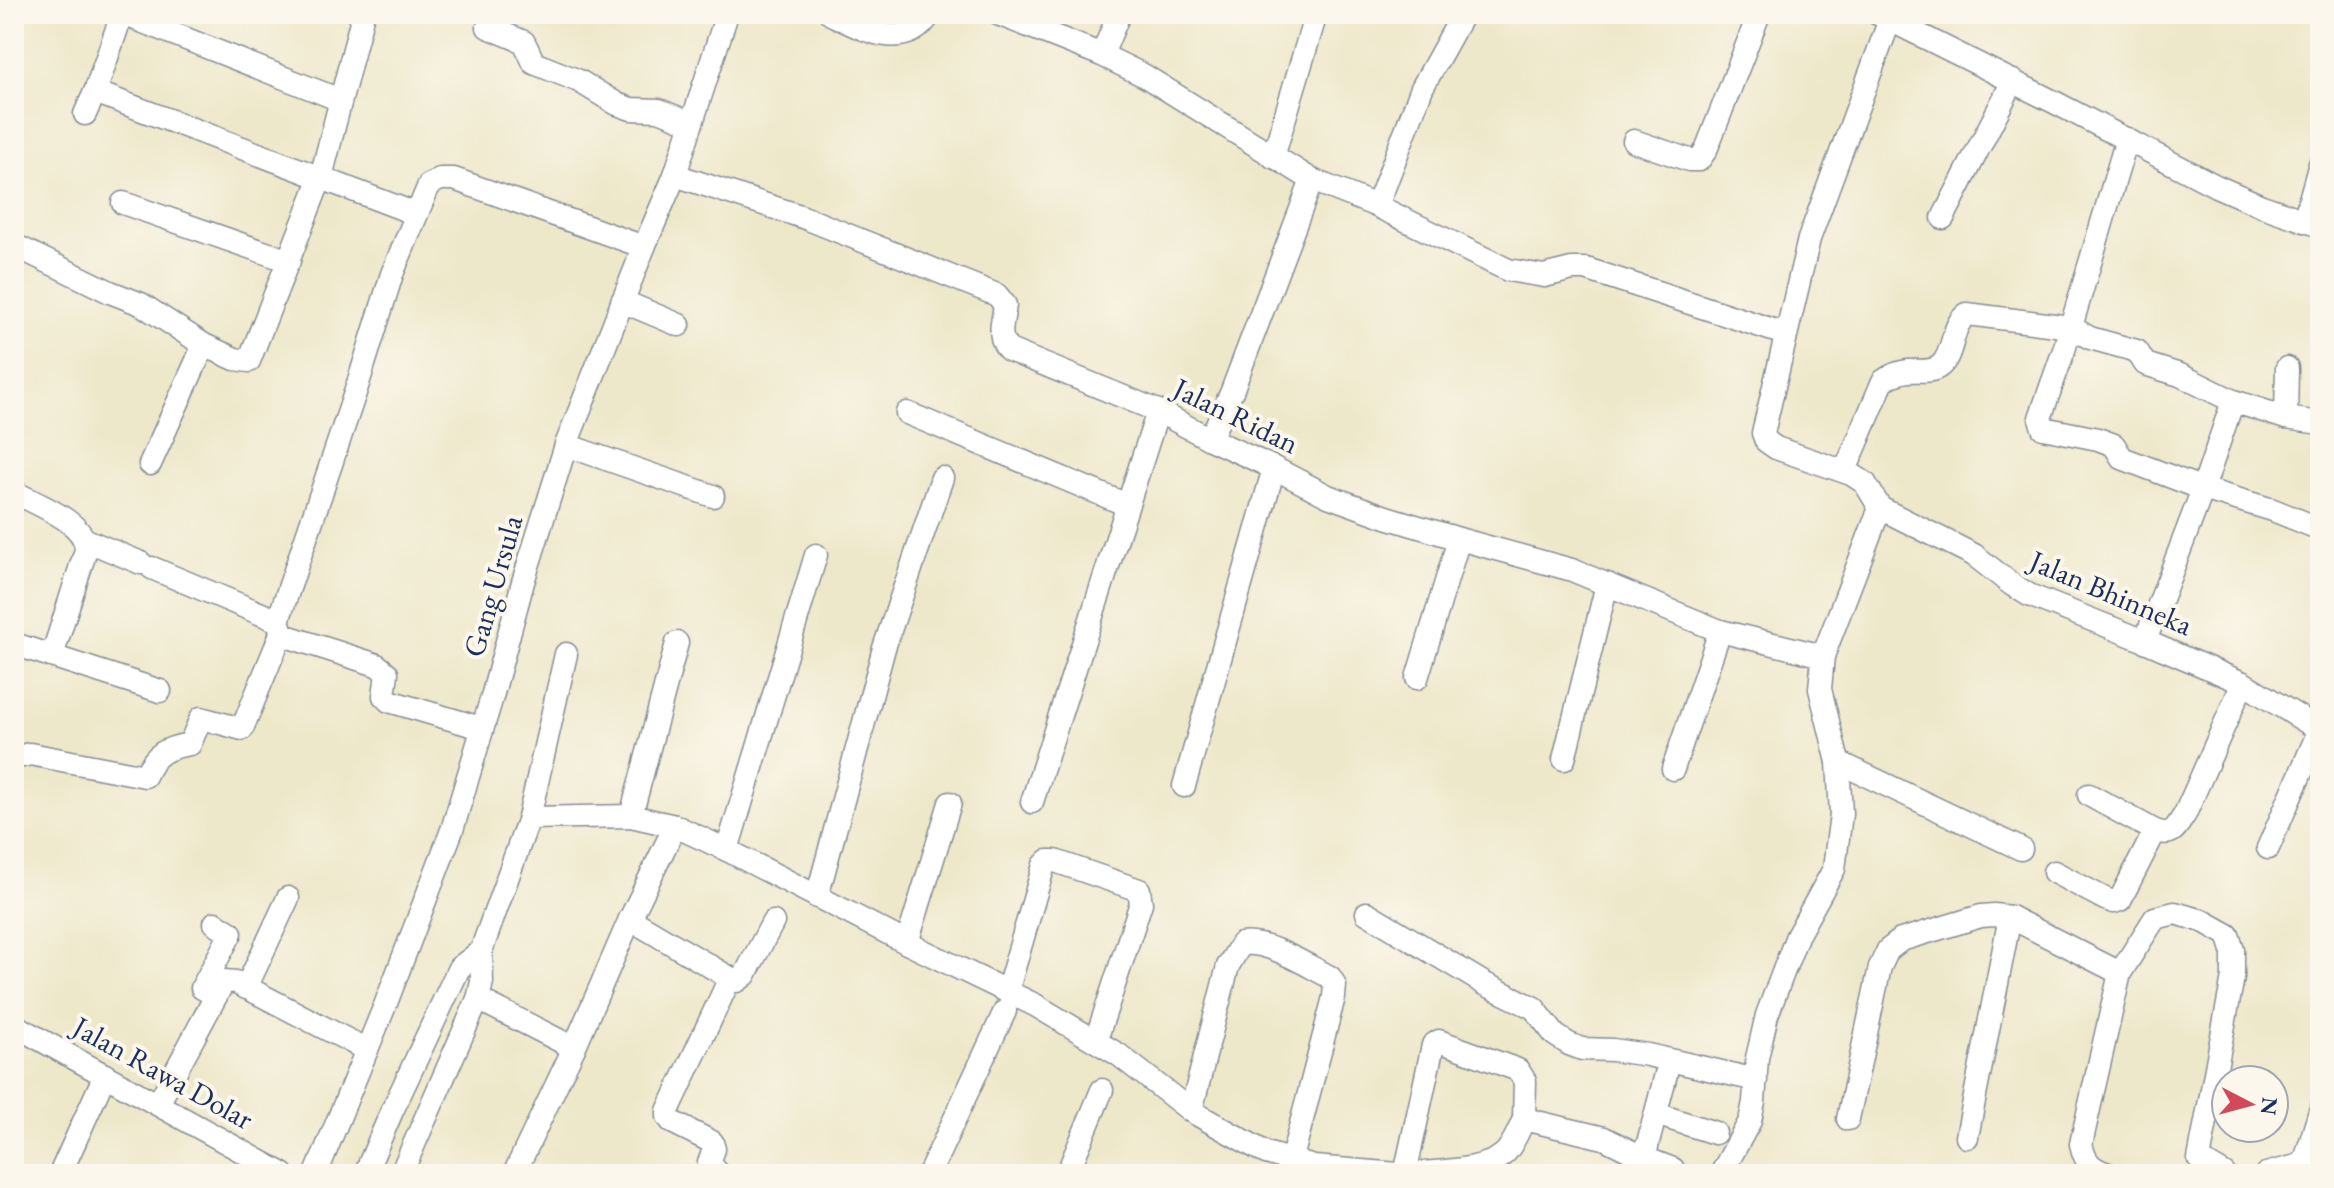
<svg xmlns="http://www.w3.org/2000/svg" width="2334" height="1188" viewBox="0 0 2334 1188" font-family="'EB Garamond',serif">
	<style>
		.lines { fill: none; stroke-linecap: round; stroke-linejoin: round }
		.minor-casing { stroke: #848c94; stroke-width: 25 }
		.minor { stroke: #fff; stroke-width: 22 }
		.labels { text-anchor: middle; stroke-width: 8; stroke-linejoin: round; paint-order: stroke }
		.street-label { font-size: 30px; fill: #1b2f5e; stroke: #fbf7ec }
	</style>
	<rect width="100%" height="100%" fill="#fbf7ec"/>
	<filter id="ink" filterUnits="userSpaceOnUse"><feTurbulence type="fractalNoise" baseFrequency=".0125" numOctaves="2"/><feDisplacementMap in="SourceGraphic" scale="16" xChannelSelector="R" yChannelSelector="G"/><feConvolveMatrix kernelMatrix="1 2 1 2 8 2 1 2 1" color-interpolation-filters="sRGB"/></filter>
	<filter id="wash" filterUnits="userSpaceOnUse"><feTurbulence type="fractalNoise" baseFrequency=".006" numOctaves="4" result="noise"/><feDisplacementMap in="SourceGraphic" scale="32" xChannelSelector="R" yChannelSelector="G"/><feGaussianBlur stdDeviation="1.8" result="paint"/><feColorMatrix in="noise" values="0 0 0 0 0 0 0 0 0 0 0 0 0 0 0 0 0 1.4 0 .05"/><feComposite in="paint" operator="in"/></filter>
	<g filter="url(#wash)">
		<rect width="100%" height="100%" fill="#eee8cb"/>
	</g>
	<g filter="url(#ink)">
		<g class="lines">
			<!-- minor casing -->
			<g class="minor-casing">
				<g id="minor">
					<polyline points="123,14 340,100"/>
					<path d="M831,14c31,15 74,40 99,0"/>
					<polyline points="998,14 1102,55 1145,76 1312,180 1377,206 1508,270 1544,276 1572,269 1586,269 1785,334"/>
					<polyline points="1878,14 2056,103 2216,186 2262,206 2320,226"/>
					<polyline points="488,27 524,42 534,63 579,81 617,104 631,109 659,110 691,123"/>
					<polyline points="1102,55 1119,14"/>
					<polyline points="95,92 416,214"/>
					<polyline points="85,114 95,92 122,14"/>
					<polyline points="2127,139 2064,350 2040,418 2043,428 2098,439 2114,445 2122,458 2203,489 2273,510 2320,529"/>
					<polyline points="1634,141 1689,160 1699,160 1706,150 1759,14"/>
					<polyline points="1273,157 1316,14"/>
					<path d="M675,175l128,42 194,78 8,10c-2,17 -9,32 4,45l149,61 52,28 64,29 54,28 58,21 73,22 113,31 148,61 103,25"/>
					<polyline points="123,203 289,261"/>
					<polyline points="1377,206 1422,88 1463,14"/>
					<polyline points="1943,218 2013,81"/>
					<polyline points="2304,221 2320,164"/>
					<polyline points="14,245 110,292 141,304 204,345 235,359 249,361 321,177 363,14"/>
					<polyline points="622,301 679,325"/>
					<polyline points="907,413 1127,505"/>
					<polyline points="2286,418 2287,368"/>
					<polyline points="1210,439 1232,391 1312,180"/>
					<polyline points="566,445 713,496"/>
					<polyline points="150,464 204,345"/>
					<path d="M1845,471l38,-90c8,-6 15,-9 25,-10 10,-1 24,2 32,-5 15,-12 10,-40 27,-52l104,13 19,11 47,13 8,13 35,11 53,26"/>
					<path d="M14,492c22,12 73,30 72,58l-34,106"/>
					<polyline points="1880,508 1974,555 2011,584 2029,595 2145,641 2243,683 2320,730"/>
					<polyline points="86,540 141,563"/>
					<polyline points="278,621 356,390 392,274 429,185 440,179 454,179 644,247"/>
					<polyline points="280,634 377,665 387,673 384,696 389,701 481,728"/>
					<polyline points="2145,641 2203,489 2233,401 2286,418 2320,423"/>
					<polyline points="14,644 160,691"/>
					<polyline points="1417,678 1459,539"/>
					<path d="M14,758l16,-4 115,22c10,-23 21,-28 45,-32l11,-26 41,11 40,-97 -4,-11 -126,-53"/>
					<polyline points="1564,759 1607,584"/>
					<polyline points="1838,762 2021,849"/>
					<polyline points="1673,769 1720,631"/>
					<polyline points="1184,786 1274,468"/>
					<path d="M2089,795l66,36c18,6 21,-3 30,-17l58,-131"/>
					<polyline points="1032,802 1158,411"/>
					<polyline points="631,816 677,643"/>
					<polyline points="529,818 566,654"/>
					<polyline points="2268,848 2320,729"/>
					<polyline points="727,850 816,555"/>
					<polyline points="2054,872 2105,899 2114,902 2120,900 2155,831"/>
					<polyline points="817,897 884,648 942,478"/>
					<polyline points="1367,913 1485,984 1534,1008 1555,1035 1569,1044 1582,1049 1613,1050 1648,1055 1756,1080"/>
					<polyline points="630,919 730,978 668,1111 668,1117 672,1122 712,1142 714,1149 709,1163 719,1174"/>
					<polyline points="215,923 231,933 202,988 216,996"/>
					<polyline points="907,943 950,803"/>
					<polyline points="730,978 737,981 745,975 773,922"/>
					<polyline points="246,988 288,898"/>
					<polyline points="1007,992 1044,865 1048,861 1055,861 1139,890 1141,903 1096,1040"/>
					<polyline points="478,999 574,1048"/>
					<polyline points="14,1025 283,1174"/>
					<polyline points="158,1104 224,981 236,982 367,1050"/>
					<path d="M1191,1111l37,-145 13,-22c27,-4 65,21 89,33l5,8 -1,12 -43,165"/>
					<polyline points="1656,1114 1715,1133"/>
					<polyline points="1848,1119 1880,967 1888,950 1901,940 1981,916 1994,915 2010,917 2120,973"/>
					<polyline points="1967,1137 2010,917"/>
					<polyline points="1644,1158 1666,1074"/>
					<polyline points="2304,1164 2320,1111"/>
					<polyline points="60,1174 105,1075"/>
					<polyline points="316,1174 386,1003 452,830 492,697 523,582 566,445 644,247 675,175 727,14"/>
					<polyline points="365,1174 392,1111 459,968 481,951"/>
					<polyline points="401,1174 478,999 482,982 481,951 529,818 631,816 675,826 727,850 907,943 1035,1005 1119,1055 1191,1111 1266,1153 1314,1167 1398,1174"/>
					<polyline points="514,1174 574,1048 630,919 675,826"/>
					<polyline points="929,1174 1005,1011"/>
					<polyline points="1067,1174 1102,1090"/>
					<polyline points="1405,1174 1433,1045 1439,1041 1518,1070 1525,1081 1524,1119"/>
					<path d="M1409,1174c27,-3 78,-2 97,-22 8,-9 13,-22 18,-33l80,19 40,20 29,11"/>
					<polyline points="1721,1174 1750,1121 1754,1102 1757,1058 1767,1015 1797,936 1834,869 1841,814 1838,762 1820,689 1823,656 1880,508 1865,483 1851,474 1776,448 1766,441 1763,433 1809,239 1892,14"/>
					<path d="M2109,1174c-18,-5 -24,-12 -28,-30l39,-171 35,-55 20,-5 28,8 25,14 5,15v27l-34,182 25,15"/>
					<polyline points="2266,1174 2304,1164 2312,1173"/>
				</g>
			</g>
			<!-- minor -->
			<use href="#minor" class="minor"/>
		</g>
	</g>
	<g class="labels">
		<!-- street labels -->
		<g class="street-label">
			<text transform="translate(1236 416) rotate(26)" y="10">Jalan Ridan</text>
			<text transform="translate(493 586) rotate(-74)" y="10">Gang Ursula</text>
			<text transform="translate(2111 593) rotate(23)" y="10">Jalan Bhinneka</text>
			<text transform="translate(163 1073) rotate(29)" y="10">Jalan Rawa Dolar</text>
		</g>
	</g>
	<!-- margin -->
	<rect width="2334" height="1188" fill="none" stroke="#fbf7ec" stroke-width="48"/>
	<!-- north arrow -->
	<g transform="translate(2250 1104) rotate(96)"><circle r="38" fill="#fbf7ec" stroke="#a1a7b3" stroke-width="2"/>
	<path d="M0-6L14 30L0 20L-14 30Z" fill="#d1495b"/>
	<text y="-12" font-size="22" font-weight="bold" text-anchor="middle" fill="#1b2f5e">N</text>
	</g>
</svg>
